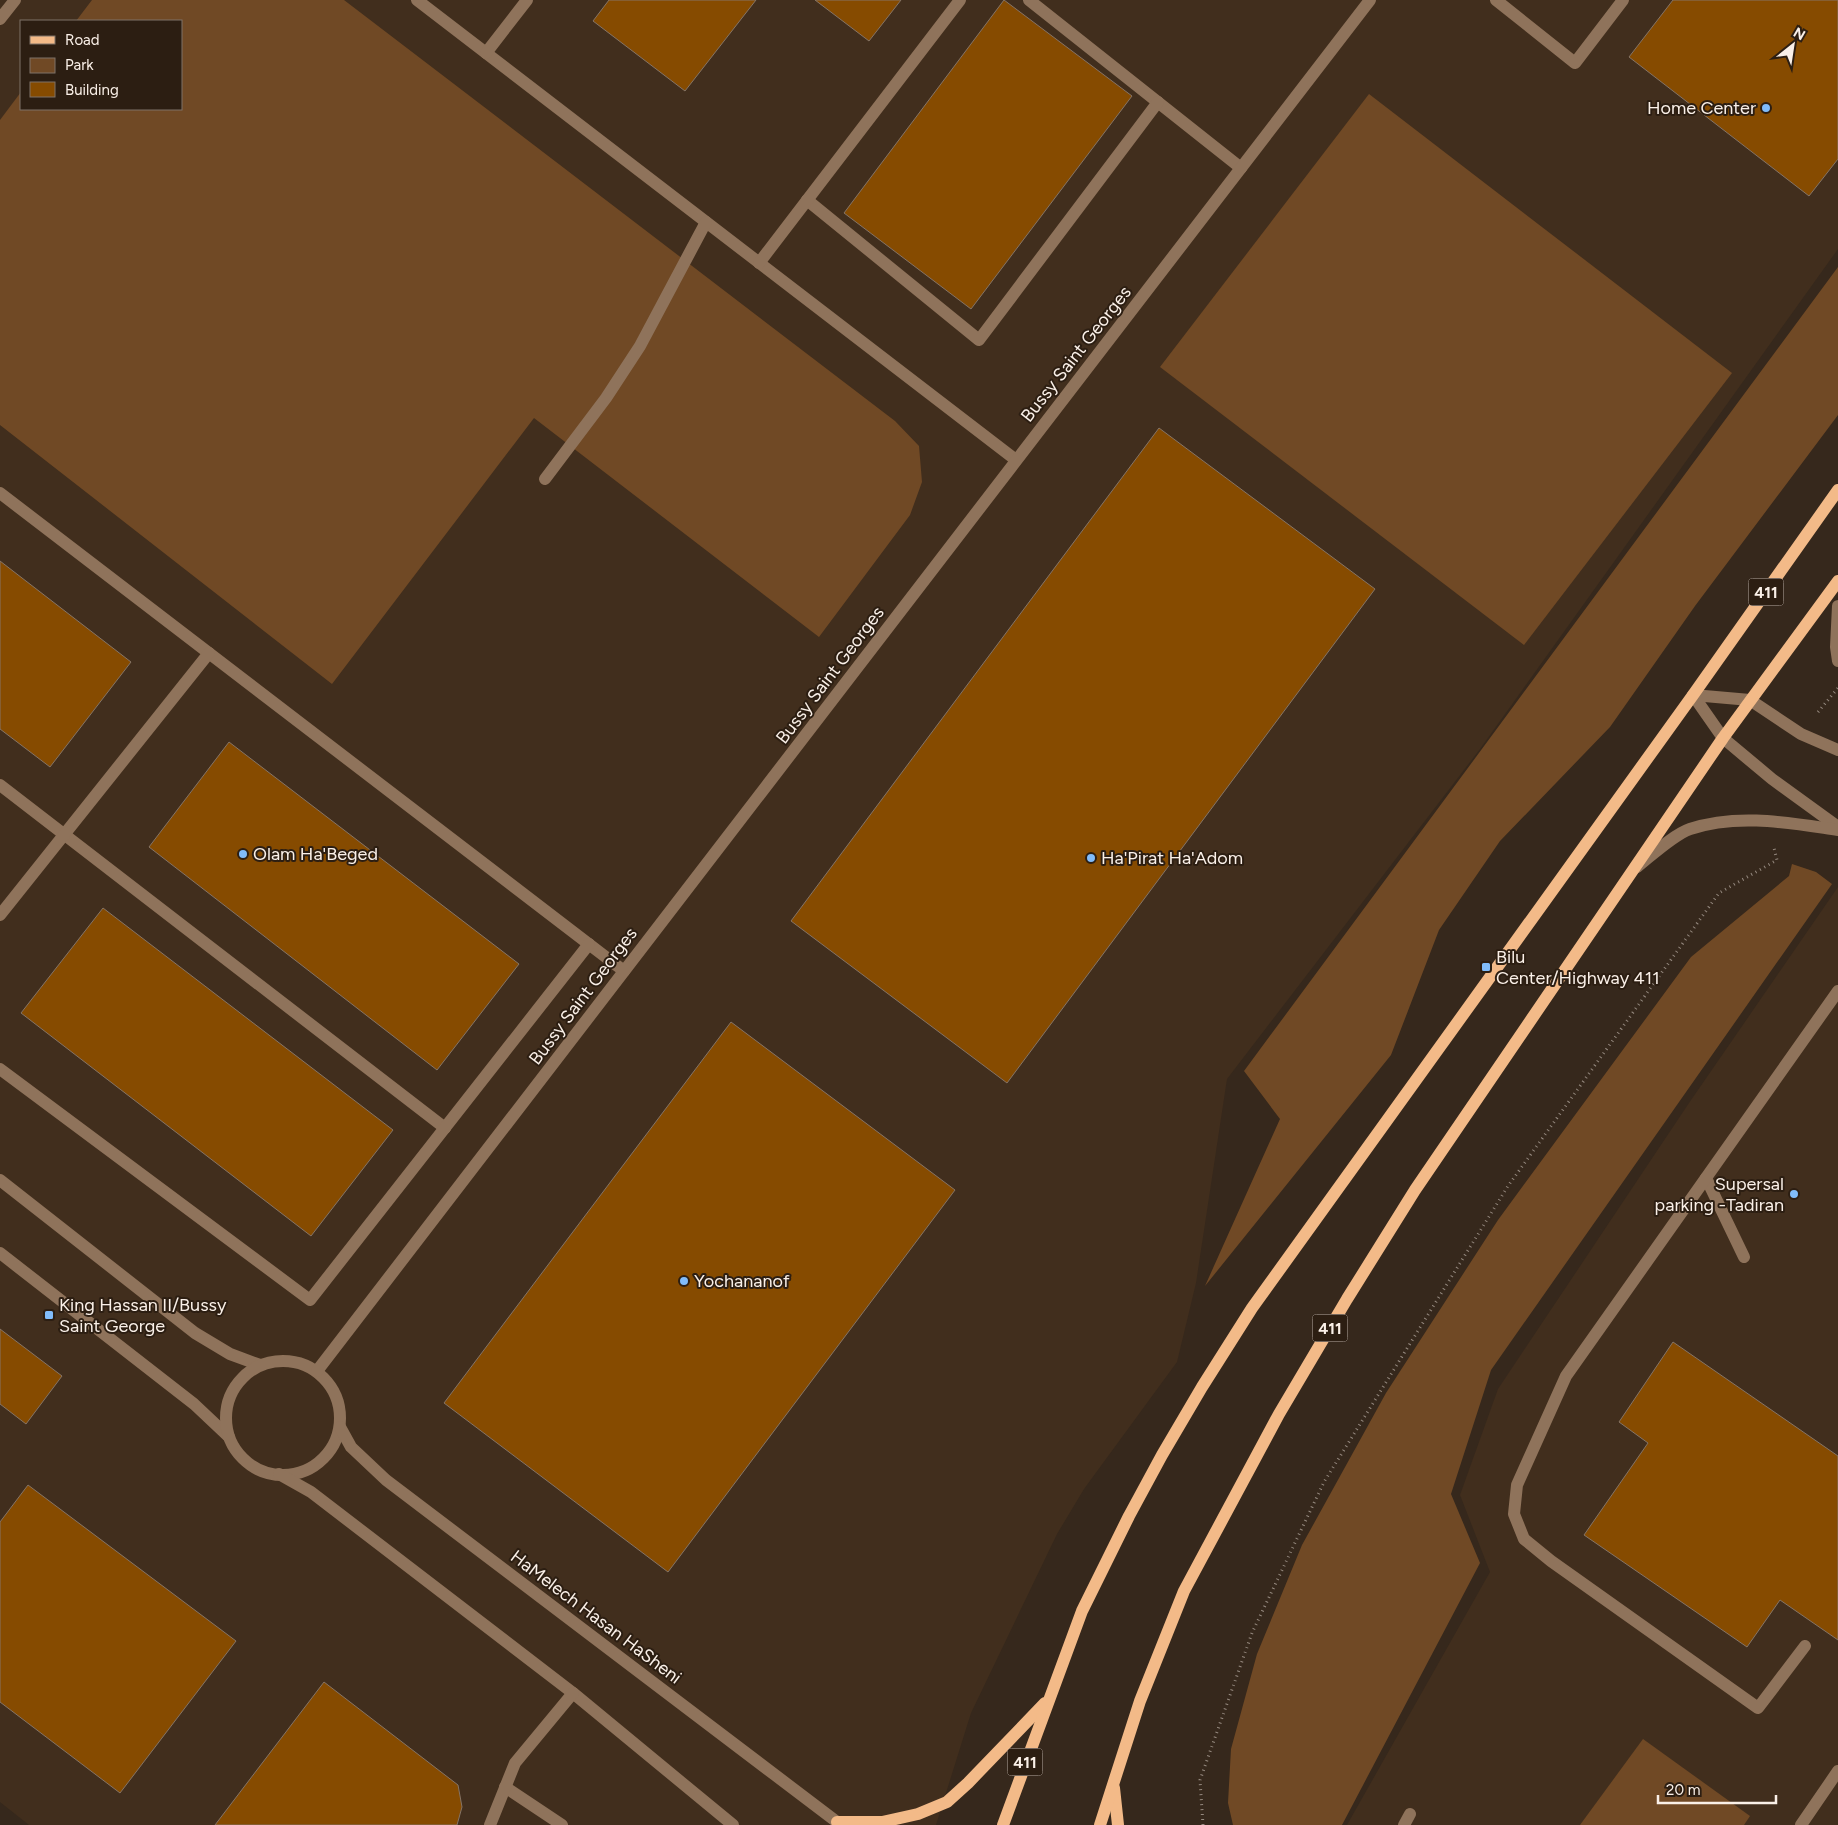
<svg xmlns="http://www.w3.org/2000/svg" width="1838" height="1825" viewBox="0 0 1838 1825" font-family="Figtree,sans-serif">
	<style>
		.built { fill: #412e1d; fill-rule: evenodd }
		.green { fill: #704925 }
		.building { fill: #864b00; stroke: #857466 }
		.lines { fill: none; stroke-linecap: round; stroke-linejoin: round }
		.path { stroke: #95897f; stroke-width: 3; stroke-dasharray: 1 4; stroke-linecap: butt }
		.minor { stroke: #8f735b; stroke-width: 12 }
		.major { stroke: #f3ba88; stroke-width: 12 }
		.poi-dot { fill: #81bcfa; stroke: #2c1e12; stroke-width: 2 }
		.labels { text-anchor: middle; stroke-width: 4; stroke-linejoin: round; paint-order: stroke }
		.shield { fill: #2c1e12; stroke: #bcb1a8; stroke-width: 1 }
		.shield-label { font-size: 16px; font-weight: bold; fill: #faf0e8 }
		.poi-label { font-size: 18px; fill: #faf0e8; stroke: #2c1e12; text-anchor: start }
		.street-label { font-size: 18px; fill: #faf0e8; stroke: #2c1e12 }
	</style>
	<rect width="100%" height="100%" fill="#36281c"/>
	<!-- built -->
	<g class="built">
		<path d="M0,0h1838v249l-358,500 -253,330 -31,204 -19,79 -93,127 -27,45 -86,179 -35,112h-907l-29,-23zM21,21h160v88h-160z"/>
		<polygon points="1838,887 1838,1825 1347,1825 1490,1572 1460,1495 1498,1389 1689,1103"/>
	</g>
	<!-- green -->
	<g class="green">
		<polygon points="92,0 344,0 895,421 919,446 922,482 910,515 819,637 534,418 332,684 0,425 0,120 21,92 21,109 181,109 181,21 76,21"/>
		<polygon points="1369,94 1732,373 1524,645 1160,367"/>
		<polygon points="1838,267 1838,415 1695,606 1610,727 1500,841 1439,930 1391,1055 1205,1286 1280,1119 1244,1071"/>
		<polygon points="1792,864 1816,872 1832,884 1491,1370 1451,1494 1480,1563 1342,1825 1233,1825 1228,1803 1231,1749 1257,1654 1302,1545 1386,1393 1498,1220 1691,957 1789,876"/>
		<polygon points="1643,1739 1750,1816 1744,1825 1580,1825"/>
	</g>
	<!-- building -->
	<g class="building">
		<polygon points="609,0 756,0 685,91 593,21"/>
		<polygon points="815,0 901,0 869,41"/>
		<polygon points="1004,0 1132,96 971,309 844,213"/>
		<polygon points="1673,0 1838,0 1838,159 1809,196 1629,57"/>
		<polygon points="1159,428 1375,589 1007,1083 791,921"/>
		<polygon points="0,561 131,662 50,767 0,729"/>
		<polygon points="229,742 519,964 437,1070 149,847"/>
		<polygon points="103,908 393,1130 311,1236 21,1013"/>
		<polygon points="731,1022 955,1190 668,1572 444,1403"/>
		<polygon points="0,1329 62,1376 26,1424 0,1404"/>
		<polygon points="1673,1342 1838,1456 1838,1640 1780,1600 1747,1647 1584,1535 1648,1443 1619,1422"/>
		<polygon points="28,1485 236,1641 120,1793 0,1702 0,1522"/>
		<polygon points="324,1682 458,1785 462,1807 457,1825 215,1825"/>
	</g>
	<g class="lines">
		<!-- path -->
		<g class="path">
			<polyline points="1818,712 1838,688"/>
			<polyline points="1203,1825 1200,1780 1252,1633 1324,1482 1508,1186 1719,893 1777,860 1774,848"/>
		</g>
		<!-- minor -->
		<g class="minor">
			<polyline points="417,0 1016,460"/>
			<polyline points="1029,0 1241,168"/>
			<polyline points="1496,0 1575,63 1623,0"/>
			<polyline points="0,19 15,0"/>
			<polyline points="486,53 527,0"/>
			<polyline points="807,200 979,340 1158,102"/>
			<polyline points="759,263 960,0"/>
			<polyline points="545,479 606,398 640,346 706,222"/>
			<polyline points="0,493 624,971"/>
			<polyline points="1838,606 1836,647 1838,661"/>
			<polyline points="1693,695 1723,738 1772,779 1838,827"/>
			<polyline points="1693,695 1750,700 1801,734 1838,750"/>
			<polyline points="0,785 445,1128"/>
			<path d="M1637,867c14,-11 36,-32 53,-38 48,-16 99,-6 148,1"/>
			<polyline points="0,915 209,653"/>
			<polyline points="0,1069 310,1300 589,944"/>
			<polyline points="1706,1178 1744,1257"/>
			<polyline points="0,1180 195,1333 230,1354 260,1365"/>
			<polyline points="0,1253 194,1404 229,1437"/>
			<circle cx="283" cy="1418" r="57"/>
			<polyline points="317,1371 1370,0"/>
			<polyline points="340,1427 351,1447 386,1480 841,1825"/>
			<polyline points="279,1474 311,1492 573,1693 733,1825"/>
			<polyline points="1805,1646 1758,1708 1551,1561 1524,1539 1514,1514 1517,1485 1566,1376 1838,991"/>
			<polyline points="505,1787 562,1825"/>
			<polyline points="490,1825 515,1763 573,1693"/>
			<polyline points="1404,1825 1410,1814"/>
			<polyline points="1801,1825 1838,1771"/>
		</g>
		<!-- major -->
		<g class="major">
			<polyline points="1114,1788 1118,1825"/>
			<polyline points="837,1822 882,1822 918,1814 947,1802 968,1783 1045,1703"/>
			<polyline points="1003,1825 1082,1611 1129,1516 1162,1455 1202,1387 1252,1308 1693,695 1838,490"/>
			<polyline points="1100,1825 1140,1701 1184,1591 1279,1414 1347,1299 1415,1190 1723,738 1838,581"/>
		</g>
	</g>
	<!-- markers -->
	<g class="poi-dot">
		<circle cx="1766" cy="108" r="5"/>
		<circle cx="243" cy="854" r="5"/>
		<circle cx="1091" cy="858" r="5"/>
		<rect x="1481" y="962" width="10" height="10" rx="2.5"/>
		<circle cx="1794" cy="1194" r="5"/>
		<circle cx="684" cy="1281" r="5"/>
		<rect x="44" y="1310" width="10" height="10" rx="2.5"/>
	</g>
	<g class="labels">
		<!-- shield labels -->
		<g class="shield">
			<rect x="1748.5" y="578.5" width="35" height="27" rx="4"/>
			<rect x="1312.5" y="1314.5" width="35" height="27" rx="4"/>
			<rect x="1007.5" y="1748.5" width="35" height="27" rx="4"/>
		</g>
		<g class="shield-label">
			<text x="1766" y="598">411</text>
			<text x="1330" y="1334">411</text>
			<text x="1025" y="1768">411</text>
		</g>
		<!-- poi labels -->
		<g class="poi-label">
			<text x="1756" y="114" text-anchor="end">Home Center</text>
			<text x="253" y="860">Olam Ha'Beged</text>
			<text x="1101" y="864">Ha'Pirat Ha'Adom</text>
			<text x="1496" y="963">Bilu<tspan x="1496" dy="21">Center/Highway 411</tspan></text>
			<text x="1784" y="1190" text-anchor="end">Supersal<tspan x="1784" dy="21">parking -Tadiran</tspan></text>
			<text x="694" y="1287">Yochananof</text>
			<text x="59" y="1311">King Hassan II/Bussy<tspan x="59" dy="21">Saint George</tspan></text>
		</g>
		<!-- street labels -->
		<g class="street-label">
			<text transform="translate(1076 354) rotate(-52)" y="6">Bussy Saint Georges</text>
			<text transform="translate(830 675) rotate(-53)" y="6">Bussy Saint Georges</text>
			<text transform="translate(583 996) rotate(-53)" y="6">Bussy Saint Georges</text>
			<text transform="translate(596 1617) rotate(37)" y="6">HaMelech Hasan HaSheni</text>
		</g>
	</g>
	<!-- legend -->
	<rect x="20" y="20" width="162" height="90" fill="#2c1e12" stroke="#7e7268"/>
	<rect x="30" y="36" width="25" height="8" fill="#f3ba88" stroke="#7e7268"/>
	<text x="65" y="45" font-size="15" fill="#faf0e8">Road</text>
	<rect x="30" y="58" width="25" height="15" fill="#704925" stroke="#7e7268"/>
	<text x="65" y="70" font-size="15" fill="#faf0e8">Park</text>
	<rect x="30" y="82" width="25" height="15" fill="#864b00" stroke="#7e7268"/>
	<text x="65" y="95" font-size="15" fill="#faf0e8">Building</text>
	<!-- north arrow -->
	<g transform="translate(1793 45) rotate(30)" stroke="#2c1e12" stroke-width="4" paint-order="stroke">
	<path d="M0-4L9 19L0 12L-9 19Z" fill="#faf0e8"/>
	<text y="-8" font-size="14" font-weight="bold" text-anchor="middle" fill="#faf0e8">N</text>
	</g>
	<!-- scale -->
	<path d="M1658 1795v8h118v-8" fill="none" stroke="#faf0e8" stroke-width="2.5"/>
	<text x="1666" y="1795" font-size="15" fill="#faf0e8" stroke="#2c1e12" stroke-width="4" paint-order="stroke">20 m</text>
</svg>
